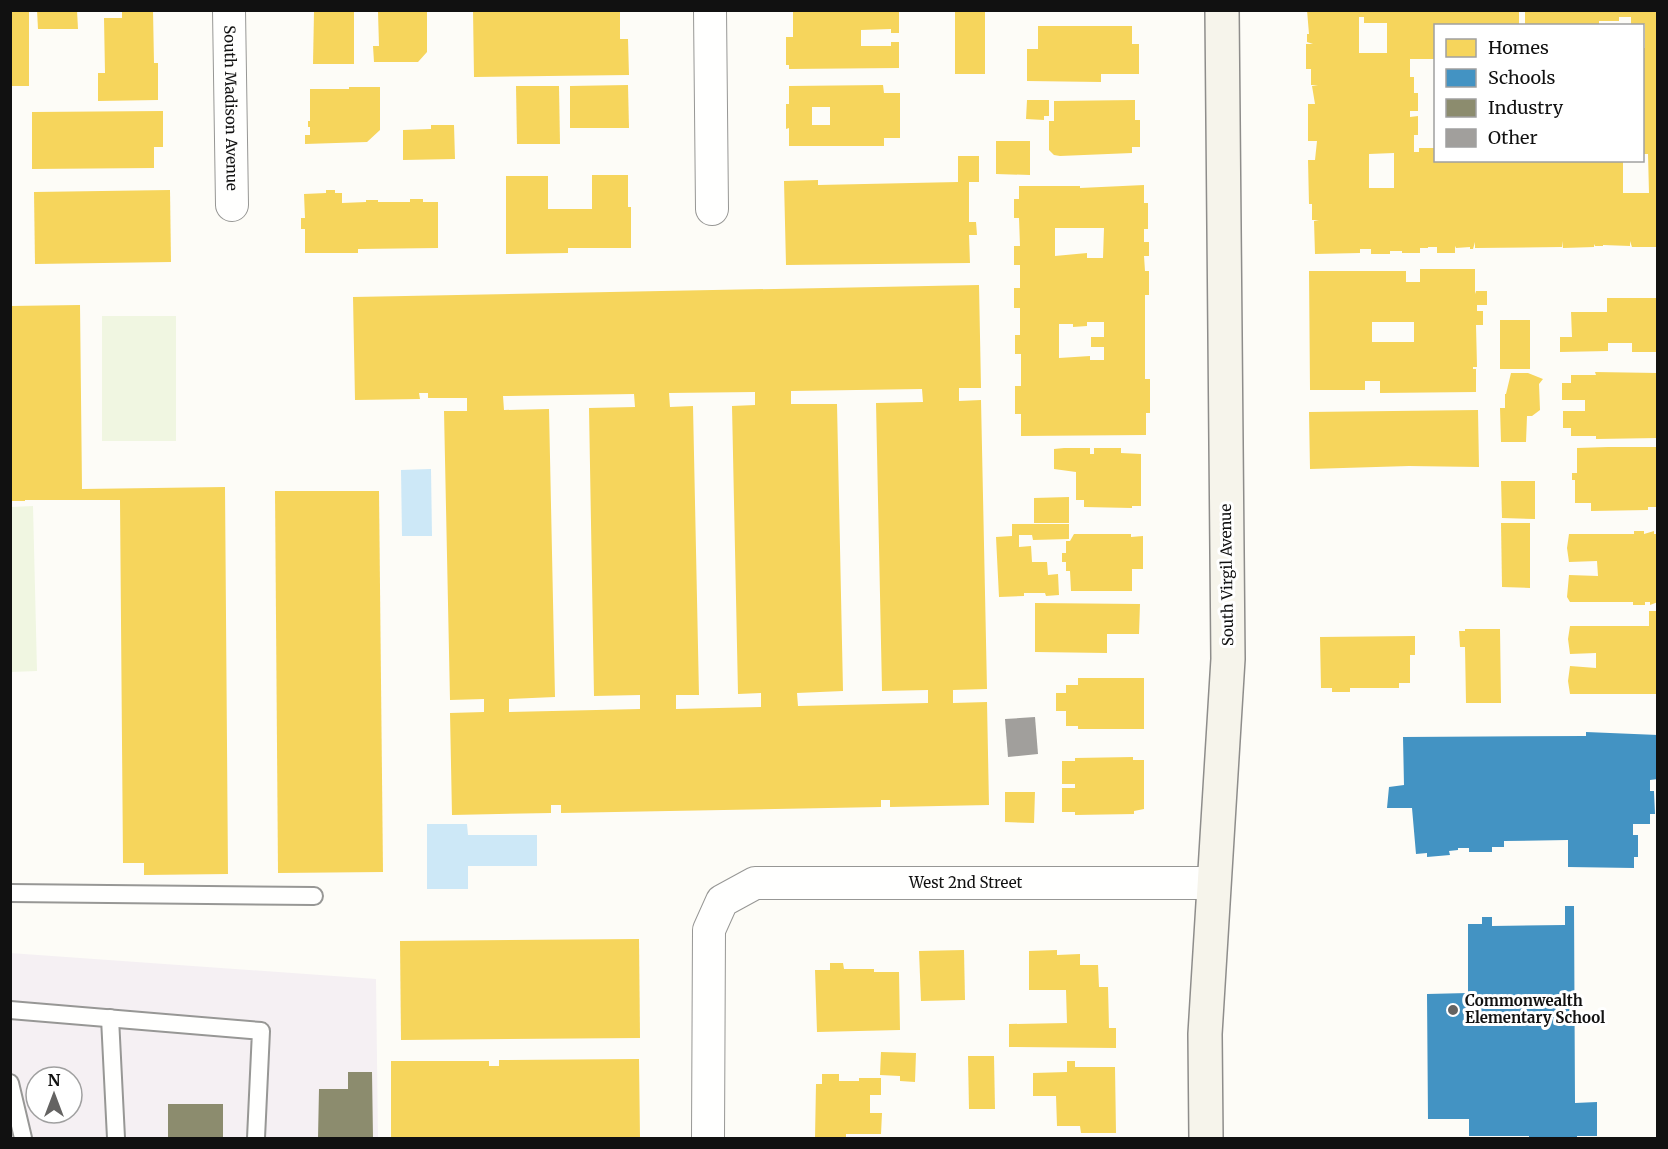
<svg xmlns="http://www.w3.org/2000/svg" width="1668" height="1149" viewBox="0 0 1668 1149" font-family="Merriweather,serif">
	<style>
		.industrial { fill: #f5f0f3; fill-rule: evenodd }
		.pitch { fill: #f0f6e1 }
		.water { fill: #cde8f7 }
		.homes { fill: #f6d55c; fill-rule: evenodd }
		.schools { fill: #4393c3 }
		.industry { fill: #8c8c6e }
		.building { fill: #a19f9c }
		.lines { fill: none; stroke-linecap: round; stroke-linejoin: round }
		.lane-casing { stroke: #979795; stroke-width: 20 }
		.street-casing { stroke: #979795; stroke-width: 34 }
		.secondary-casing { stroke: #8e8d8b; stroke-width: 36 }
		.lane { stroke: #fffffe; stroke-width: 16 }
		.street { stroke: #fffffe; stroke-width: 32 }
		.secondary { stroke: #f6f4eb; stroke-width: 33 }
		.poi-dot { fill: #646362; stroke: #fff; stroke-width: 2 }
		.labels { text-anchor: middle; stroke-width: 6; stroke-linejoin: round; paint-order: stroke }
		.street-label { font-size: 15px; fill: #111; stroke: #fff }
		.poi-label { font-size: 15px; font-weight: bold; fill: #111; stroke: #fff; text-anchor: start }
	</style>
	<rect width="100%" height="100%" fill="#fdfcf7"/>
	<!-- industrial -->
	<path class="industrial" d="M10,953l366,26 2,159h-367zM36,1077h36v36h-36z"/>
	<!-- pitch -->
	<g class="pitch">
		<rect x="102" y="316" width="74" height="125"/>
		<polygon points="33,506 37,671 11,672 11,507"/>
	</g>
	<!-- water -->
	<g class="water">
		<polygon points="431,469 432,536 402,536 401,470"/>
		<polygon points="427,824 467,824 468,835 537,835 537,866 468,866 468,889 427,889"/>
	</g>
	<!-- homes -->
	<g class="homes">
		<rect x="10" y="10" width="19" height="76"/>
		<polygon points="37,10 77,10 78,29 38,29"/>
		<polygon points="122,10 153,10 154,63 158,63 158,100 98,101 98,73 105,73 104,18 122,18"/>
		<polygon points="473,10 620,10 620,39 628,39 629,75 474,77"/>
		<polygon points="899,10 899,33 891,33 891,29 861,30 861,46 891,46 891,42 899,42 899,68 789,69 789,65 786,65 786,37 793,37 793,11"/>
		<rect x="955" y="10" width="30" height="64"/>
		<path d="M1307,10h212v16h-83v33h-26v18h4v16h4v18h-8v6l8,-1v19h-4v17h5v-4h17v12h187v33h26l-1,-39h-6v-106h3v-24h-14v-7h-12v4h-20v5h-74v-16h133v237h-26l-2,-6v5l-27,-1v1h-8l-1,-2v3l-31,1 -1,-7v6l-87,1v-6l-2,7h-3v-2l-14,1 -1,-2v7h-18v-6h-9v1h-8v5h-18v-2h-12v3h-19v-5h-11v4l-45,1 -1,-33 5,-1h-7v-16h-3l-1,-44h7l2,-19h-9v-37h7l-3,-18 6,-1h-7v-16h-5v-25h7l-6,-2v-8h2zM1359,17h5v6h23v30h-28zM1394,153v35h-25v-34z"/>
		<polygon points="314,12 354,12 354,64 313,64"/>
		<polygon points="378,12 427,12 427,52 418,62 374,62 373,46 379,46"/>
		<polygon points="1038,26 1132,26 1132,44 1139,44 1139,74 1101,74 1101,82 1027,81 1027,49 1038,49"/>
		<polygon points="628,85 629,128 570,128 570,86"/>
		<path d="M883,85l1,8h16v45h-16v8h-95v-18l-3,1v-25h3v-18zM812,107h18v18h-18z"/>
		<polygon points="516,86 559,86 560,144 517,144"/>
		<polygon points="349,87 380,87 380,130 367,142 305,144 305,135 310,135 310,127 308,127 308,121 310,121 310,89 349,89"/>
		<polygon points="1027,100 1049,100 1049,116 1044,116 1044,120 1026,119"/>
		<polygon points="1135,100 1135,120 1140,120 1140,147 1132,147 1132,153 1060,156 1054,155 1049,150 1049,121 1054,121 1054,101"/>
		<polygon points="163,111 163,147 154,147 154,168 32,169 32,112"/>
		<polygon points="431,125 454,125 455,159 403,160 403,130 431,129"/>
		<polygon points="996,141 1030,141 1030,175 996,174"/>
		<polygon points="958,156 979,156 979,182 969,182 969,222 976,222 977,235 969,235 970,263 786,265 784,181 818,180 818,185 958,182"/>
		<polygon points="592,175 628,175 628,207 631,207 631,248 568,248 568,253 506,254 506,176 548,176 548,209 592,209"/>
		<path d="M1144,185v18h4v26h-4v13h5v14h-5l1,15h4v24h-4v84h5v34h-4v22l-125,1v-22h-6v-28h6v-32h-6v-19h5v-27h-6v-20h6v-23h-6v-19h6l-1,-28h-5v-19h5v-13h61v2zM1055,228h49l-1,30h-16v-5l-32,3zM1087,322h17v15h-13v10h13v13h-14v-4l-31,2v-34h14v3l14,-1z"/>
		<polygon points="170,190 171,262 35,264 34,192"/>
		<polygon points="326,190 335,190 335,193 342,193 342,203 366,202 366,200 378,200 378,202 410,202 410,199 423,199 423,202 438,202 438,248 358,249 358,253 305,253 305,229 301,229 301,218 305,218 304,194 326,193"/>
		<path d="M1420,269h55v25l1,-3h11v14h-10v6h6v14h-7l1,42h-4v2h3v23l-96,1v-12h-15v9h-55l-1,-119h97v11h14zM1372,322h42v20h-42z"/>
		<path d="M979,285l2,103h-22v13l22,-1 6,289 -34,1v13l34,-1 2,103 -99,2v-7h-9v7l-320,6v-8h-10v8l-99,2 -2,-102 34,-1v-13l-34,1 -6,-289h23v-13h-39v-5h-9l1,6 -65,1 -2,-103zM922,389l1,13 -47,1 6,288 46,-1v13l-130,3 -1,-13 46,-2 -6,-287h-46v-13zM755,392v13l-23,1 6,288 23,-1v14l-85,2v-14h23l-6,-289 -23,1 -1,-14zM634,394l1,13 -46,1 5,288 46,-1v14l-131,3v-13l46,-2 -6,-288 -45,1 -1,-14z"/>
		<polygon points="1607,298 1658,298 1658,352 1632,352 1632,343 1608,343 1608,351 1560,352 1560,337 1572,337 1571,312 1607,312"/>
		<polygon points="80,305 82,489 225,487 228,874 144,875 144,863 123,863 120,500 25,500 25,501 10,501 10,306"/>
		<rect x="1500" y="320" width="30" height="49"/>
		<polygon points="1595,372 1658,373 1658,438 1596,439 1596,436 1571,436 1571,428 1563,428 1563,411 1585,411 1585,400 1562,400 1562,383 1571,383 1571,375 1596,375"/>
		<polygon points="1511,373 1528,373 1543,379 1539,384 1540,410 1532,416 1527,416 1526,442 1501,442 1500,408 1505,408 1505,394 1506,394"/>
		<polygon points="1478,410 1479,467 1409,466 1310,469 1309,412"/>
		<polygon points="1608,447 1658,447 1658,507 1648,507 1648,510 1591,511 1591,503 1575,503 1575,480 1572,480 1572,473 1577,473 1577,448"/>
		<polygon points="1064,448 1090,448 1090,454 1094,454 1094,448 1121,448 1121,453 1141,454 1141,506 1132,506 1132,508 1084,507 1084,500 1076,500 1076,472 1054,469 1054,449"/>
		<polygon points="1501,481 1535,481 1535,519 1502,518"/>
		<polygon points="275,491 379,491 383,872 278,873"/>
		<polygon points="1069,497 1069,523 1034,523 1034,498"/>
		<polygon points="1501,523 1530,523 1530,588 1502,587"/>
		<polygon points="1012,524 1069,524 1069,539 1033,540 1032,535 1019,535 1019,547 1031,546 1032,562 1047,562 1048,575 1058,574 1059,595 1046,596 1045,593 1024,593 1024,596 999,597 996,537 1012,536"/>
		<polygon points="1634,531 1644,531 1644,534 1654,531 1654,534 1658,534 1658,602 1650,605 1650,602 1645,602 1645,605 1633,605 1633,602 1570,602 1567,597 1569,575 1598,576 1597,561 1569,562 1567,548 1569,534 1634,534"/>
		<polygon points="1074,534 1131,534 1131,537 1143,536 1143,569 1132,569 1132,591 1071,591 1070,571 1066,571 1066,562 1062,562 1062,553 1066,553 1066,541 1070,541"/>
		<polygon points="1035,603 1140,604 1139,634 1107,634 1107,653 1035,652"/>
		<polygon points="1649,611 1658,611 1658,694 1570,694 1568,681 1570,666 1596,668 1596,653 1570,654 1568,639 1570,626 1649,626"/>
		<polygon points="1465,629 1500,629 1501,703 1466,703 1465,647 1460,647 1459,631 1465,631"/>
		<polygon points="1415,636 1415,655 1410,655 1410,683 1399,683 1399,688 1350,688 1350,692 1332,692 1332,688 1321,688 1320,637"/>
		<polygon points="1078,678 1144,678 1144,729 1078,729 1078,726 1066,726 1066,711 1056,711 1056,693 1066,693 1066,685 1078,685"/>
		<polygon points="1133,757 1133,760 1144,760 1144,809 1134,811 1134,814 1075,815 1075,812 1062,812 1062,788 1075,788 1075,784 1062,784 1062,761 1075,761 1075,758"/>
		<polygon points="1005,792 1035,792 1034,823 1005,822"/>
		<polygon points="639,939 640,1038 401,1040 400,941"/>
		<polygon points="964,950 965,1000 921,1001 919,951"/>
		<polygon points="1057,950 1057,955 1080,954 1080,965 1098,965 1099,987 1108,987 1109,1028 1116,1028 1116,1048 1009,1047 1009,1024 1067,1023 1066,990 1029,990 1029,951"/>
		<polygon points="830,963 843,963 844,969 874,969 874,972 899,972 900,1030 817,1032 815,970 830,970"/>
		<polygon points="881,1052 916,1053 915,1082 900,1081 900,1076 880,1075"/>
		<polygon points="968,1056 994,1056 995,1109 969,1109"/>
		<polygon points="639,1059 640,1138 391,1138 391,1061 489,1061 489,1066 499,1066 499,1060"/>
		<polygon points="1067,1061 1075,1061 1075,1067 1115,1067 1116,1133 1081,1133 1080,1126 1057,1126 1056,1096 1033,1096 1033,1073 1067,1072"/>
		<polygon points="822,1074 839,1074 839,1081 859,1081 859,1078 881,1078 881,1095 870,1095 870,1113 882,1113 881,1134 846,1134 846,1138 815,1138 816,1084 822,1084"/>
	</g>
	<!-- schools -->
	<g class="schools">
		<polygon points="1586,732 1658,735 1658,779 1650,780 1650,791 1654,791 1655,814 1650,814 1650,824 1633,824 1633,835 1638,835 1638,857 1634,857 1634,868 1568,867 1568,840 1504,841 1504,847 1492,847 1492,852 1469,852 1469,848 1458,848 1458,850 1449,851 1450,855 1427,857 1427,853 1416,854 1412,808 1387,808 1389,787 1404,785 1403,737 1586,736"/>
		<polygon points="1565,906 1574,906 1575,1103 1597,1102 1597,1136 1577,1136 1577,1138 1529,1138 1529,1136 1469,1136 1469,1119 1428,1119 1427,994 1468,993 1468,924 1482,924 1482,917 1492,917 1492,926 1565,925"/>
	</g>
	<!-- industry -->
	<g class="industry">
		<polygon points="348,1072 372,1072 373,1138 318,1138 319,1089 348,1089"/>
		<rect x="168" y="1104" width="55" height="34"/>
	</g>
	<!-- building -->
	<polygon class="building" points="1035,717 1038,754 1008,757 1005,719"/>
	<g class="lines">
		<!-- lane casing -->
		<g class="lane-casing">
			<g id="lane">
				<polyline points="10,893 314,896"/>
				<polyline points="10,1010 261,1031 256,1138"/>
				<polyline points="110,1018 116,1138"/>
				<polyline points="10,1083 23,1138"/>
			</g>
		</g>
		<!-- street casing -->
		<g class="street-casing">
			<g id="street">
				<path id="s1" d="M229,10l3,195"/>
				<polyline points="710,10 712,209"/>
				<path id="s2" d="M708,1138l1,-208 13,-29 33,-18h459"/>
			</g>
		</g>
		<!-- secondary casing -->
		<g class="secondary-casing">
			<polyline id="secondary" points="1206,1138 1205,1034 1228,659 1222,10"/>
		</g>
		<!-- lane -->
		<use href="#lane" class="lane"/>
		<!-- street -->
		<use href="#street" class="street"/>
		<!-- secondary -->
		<use href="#secondary" class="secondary"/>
	</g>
	<!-- markers -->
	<circle class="poi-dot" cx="1453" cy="1010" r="6"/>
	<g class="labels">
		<!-- street labels -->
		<g class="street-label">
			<text dy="5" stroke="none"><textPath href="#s1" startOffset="98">South Madison Avenue</textPath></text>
			<text transform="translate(1227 575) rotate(-91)" y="5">South Virgil Avenue</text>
			<text dy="5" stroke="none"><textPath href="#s2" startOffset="488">West 2nd Street</textPath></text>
		</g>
		<!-- poi labels -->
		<g class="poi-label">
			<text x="1465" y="1006">Commonwealth<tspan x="1465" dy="17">Elementary School</tspan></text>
		</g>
	</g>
	<!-- border -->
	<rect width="1668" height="1149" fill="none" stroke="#111111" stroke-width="24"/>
	<!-- legend -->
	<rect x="1434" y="24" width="210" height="138" fill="#ffffff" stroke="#a0a0a0" stroke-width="1.5"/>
	<rect x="1446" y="39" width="30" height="18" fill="#f6d55c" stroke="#a0a0a0" stroke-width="1.5"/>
	<text x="1488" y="54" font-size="18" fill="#111111">Homes</text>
	<rect x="1446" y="69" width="30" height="18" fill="#4393c3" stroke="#a0a0a0" stroke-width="1.5"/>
	<text x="1488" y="84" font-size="18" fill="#111111">Schools</text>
	<rect x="1446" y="99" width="30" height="18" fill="#8c8c6e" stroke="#a0a0a0" stroke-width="1.5"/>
	<text x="1488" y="114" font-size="18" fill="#111111">Industry</text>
	<rect x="1446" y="129" width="30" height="18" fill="#a19f9c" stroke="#a0a0a0" stroke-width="1.5"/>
	<text x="1488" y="144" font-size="18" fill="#111111">Other</text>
	<!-- north arrow -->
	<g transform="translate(54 1095)"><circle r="28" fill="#ffffff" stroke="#a0a0a0" stroke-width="1.5"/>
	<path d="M0-4.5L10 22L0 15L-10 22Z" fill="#646362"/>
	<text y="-9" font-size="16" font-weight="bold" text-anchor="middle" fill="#111111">N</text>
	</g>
</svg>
